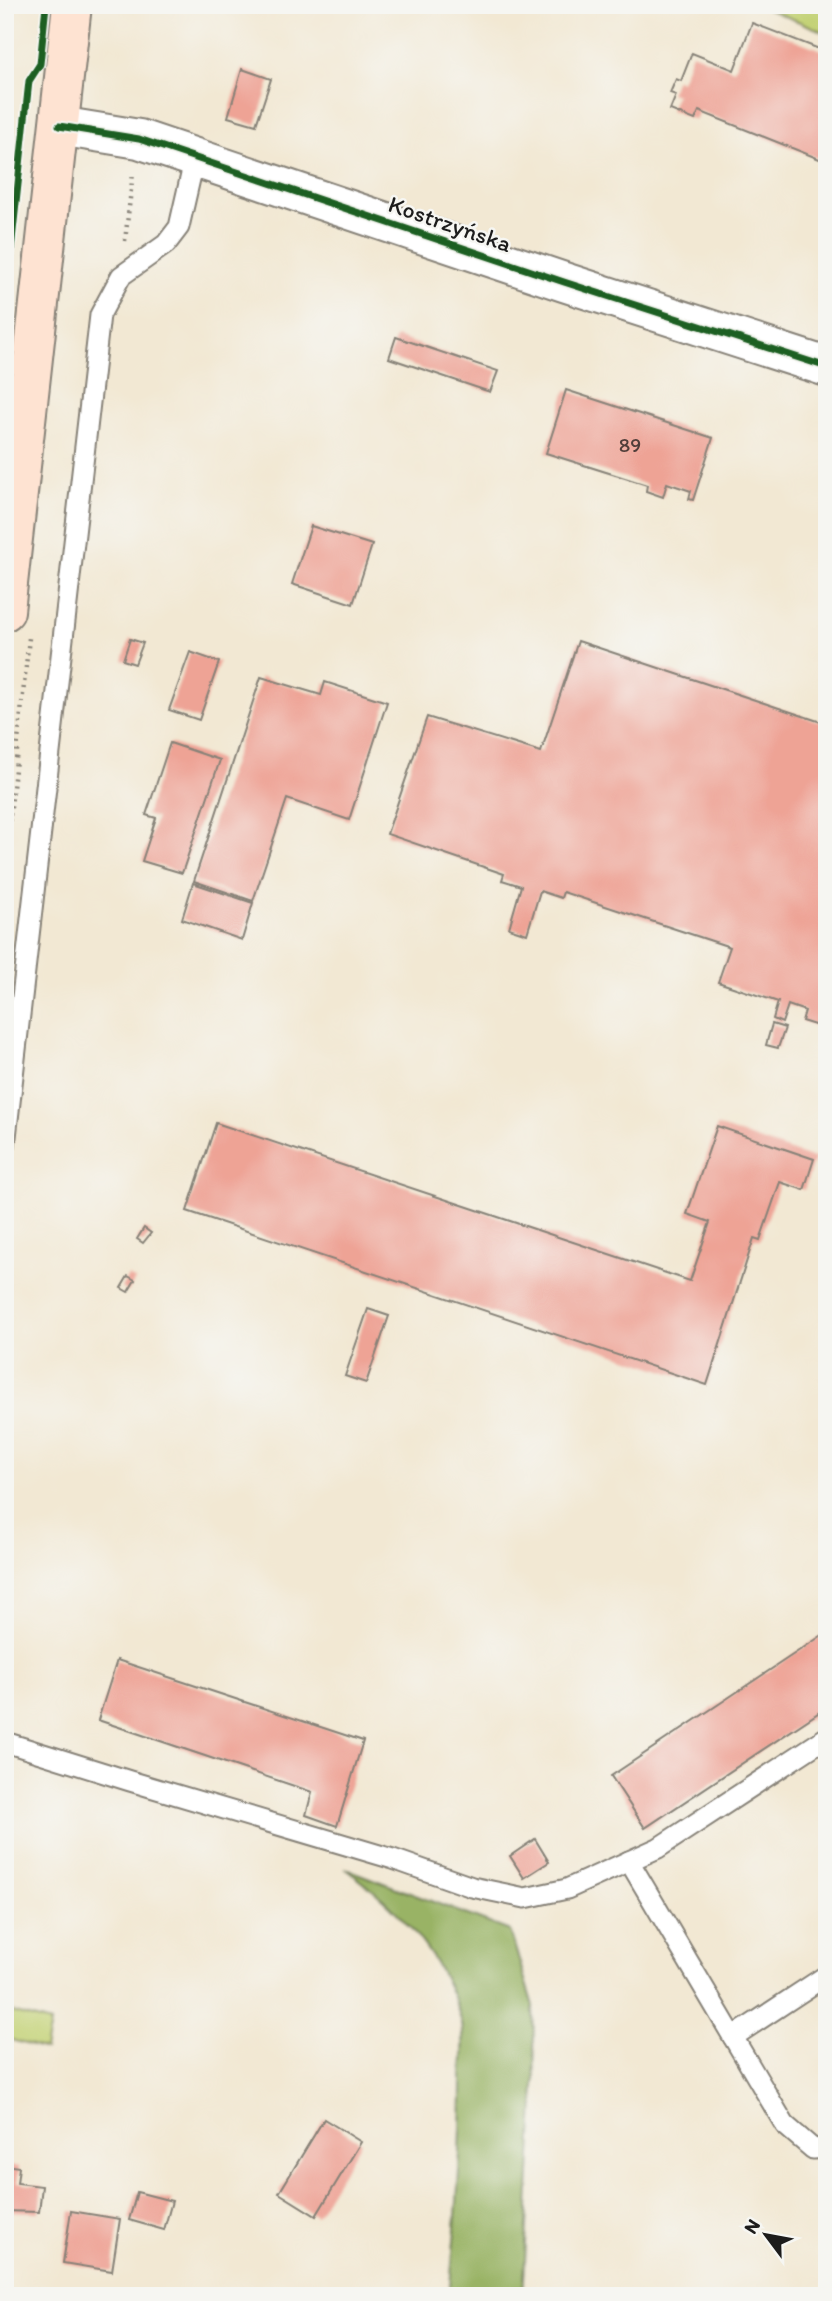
<svg xmlns="http://www.w3.org/2000/svg" width="832" height="2301" viewBox="0 0 832 2301" font-family="Itim,sans-serif">
	<style>
		.green { fill: #c2d173; stroke: #6f7648; stroke-width: 2 }
		.forest { fill: #99b365; stroke: #5a6840; stroke-width: 2 }
		.building { fill: #eea395 }
		.lines { fill: none; stroke-linecap: round; stroke-linejoin: round }
		.lane-casing { stroke: #878278; stroke-width: 23 }
		.street-casing { stroke: #878278; stroke-width: 42 }
		.secondary-casing { stroke: #878278; stroke-width: 42 }
		.path { stroke: #878278; stroke-width: 4.5; stroke-dasharray: 2 5; stroke-linecap: butt }
		.lane { stroke: #fff; stroke-width: 19 }
		.street { stroke: #fff; stroke-width: 38 }
		.secondary { stroke: #fee3d2; stroke-width: 38 }
		.cycleway-casing { stroke: #f6f6f2; stroke-width: 11 }
		.cycleway { stroke: #1b5e20; stroke-width: 7 }
		.labels { text-anchor: middle; stroke-width: 5; stroke-linejoin: round; paint-order: stroke }
		.number-label { font-size: 21px; fill: #503e3a }
		.street-label { font-size: 24px; fill: #1c1c1c; stroke: #f6f6f2 }
	</style>
	<rect width="100%" height="100%" fill="#f6f6f2"/>
	<filter id="ink" filterUnits="userSpaceOnUse"><feTurbulence type="fractalNoise" baseFrequency=".0143" numOctaves="2"/><feDisplacementMap in="SourceGraphic" scale="14" xChannelSelector="R" yChannelSelector="G"/><feConvolveMatrix kernelMatrix="1 2 1 2 8 2 1 2 1" color-interpolation-filters="sRGB"/></filter>
	<filter id="wash" filterUnits="userSpaceOnUse"><feTurbulence type="fractalNoise" baseFrequency=".00686" numOctaves="4" result="noise"/><feDisplacementMap in="SourceGraphic" scale="28" xChannelSelector="R" yChannelSelector="G"/><feGaussianBlur stdDeviation="1.57" result="paint"/><feColorMatrix in="noise" values="0 0 0 0 0 0 0 0 0 0 0 0 0 0 0 0 0 1.4 0 .05"/><feComposite in="paint" operator="in"/></filter>
	<g filter="url(#wash)">
		<rect width="100%" height="100%" fill="#f2e8d3"/>
		<!-- green -->
		<g class="green">
			<polygon points="758,5 827,5 827,33"/>
			<polygon points="5,2010 50,2023 45,2050 5,2038"/>
		</g>
		<!-- forest -->
		<path class="forest" d="M344,1868l166,63 23,75 2,80 -12,210h-74c7,-72 13,-145 13,-217 0,-18 4,-42 -1,-59 -19,-64 -63,-114 -117,-152z"/>
		<g id="blocks">
			<!-- building -->
			<g class="building">
				<polygon points="752,23 827,52 827,162 699,111 695,120 670,110 676,95 670,93 676,79 681,81 692,53 734,70"/>
				<polygon points="242,69 271,79 256,125 228,117"/>
				<polygon points="396,337 498,371 490,392 389,358"/>
				<polygon points="566,390 713,438 693,500 689,499 691,491 667,483 663,497 646,491 647,485 546,453"/>
				<polygon points="311,526 372,545 353,604 292,584"/>
				<polygon points="130,639 143,643 135,664 123,660"/>
				<polygon points="578,641 827,724 827,1029 802,1021 805,1011 788,1005 782,1023 773,1019 778,1002 718,982 730,947 563,892 561,898 540,891 527,934 509,928 521,886 502,880 504,874 387,834 427,717 541,752"/>
				<polygon points="190,652 219,662 199,720 169,710"/>
				<polygon points="261,677 321,695 325,682 387,702 349,820 287,799 253,901 194,881"/>
				<polygon points="170,743 220,760 182,873 142,861 156,818 146,815"/>
				<polygon points="193,883 253,903 242,940 182,919"/>
				<polygon points="772,1024 785,1028 778,1048 766,1045"/>
				<polygon points="216,1123 690,1281 710,1222 687,1214 717,1126 814,1159 804,1190 780,1182 760,1240 754,1238 707,1385 187,1211"/>
				<polygon points="144,1228 151,1233 143,1243 137,1239"/>
				<polygon points="128,1276 135,1280 128,1292 121,1288"/>
				<polygon points="368,1309 389,1316 366,1383 345,1376"/>
				<polygon points="827,1632 827,1707 645,1828 611,1776"/>
				<polygon points="117,1660 363,1741 337,1826 306,1815 312,1792 98,1720"/>
				<polygon points="535,1839 549,1862 524,1878 510,1856"/>
				<polygon points="324,2119 361,2142 316,2216 279,2193"/>
				<polygon points="5,2165 19,2167 17,2183 42,2186 39,2212 5,2211"/>
				<polygon points="137,2192 172,2201 164,2230 129,2220"/>
				<polygon points="71,2211 120,2219 112,2271 63,2263"/>
			</g>
		</g>
	</g>
	<g filter="url(#ink)">
		<use href="#blocks" fill-opacity="0" stroke="#878278" stroke-width="2"/>
		<g class="lines">
			<!-- lane casing -->
			<g class="lane-casing">
				<g id="lane">
					<polyline points="5,1146 100,315 121,276 166,244 179,227 195,157"/>
					<polyline points="5,1742 130,1781 393,1859 472,1887 525,1898 567,1889 658,1848 827,1737"/>
					<polyline points="629,1861 785,2125 813,2149 827,2148"/>
					<polyline points="733,2037 827,1975"/>
				</g>
			</g>
			<!-- street casing -->
			<g class="street-casing">
				<polyline id="street" points="59,126 139,139 564,282 827,367"/>
			</g>
			<!-- secondary casing -->
			<g class="secondary-casing">
				<polyline id="secondary" points="5,611 72,5"/>
			</g>
			<!-- path -->
			<g class="path">
				<polyline points="125,241 133,173"/>
				<polyline points="5,863 29,638"/>
			</g>
			<!-- lane -->
			<use href="#lane" class="lane"/>
			<!-- street -->
			<use href="#street" class="street"/>
			<!-- secondary -->
			<use href="#secondary" class="secondary"/>
			<!-- cycleway casing -->
			<g class="cycleway-casing">
				<g id="cycleway">
					<polyline points="59,126 139,139 564,282 827,367"/>
					<polyline points="5,306 29,81 40,64 46,5"/>
				</g>
			</g>
			<!-- cycleway -->
			<use href="#cycleway" class="cycleway"/>
		</g>
	</g>
	<g class="labels">
		<!-- number labels -->
		<g class="number-label">
			<text x="630" y="452">89</text>
		</g>
		<!-- street labels -->
		<g class="street-label">
			<text transform="translate(450 224) rotate(19)" y="8">Kostrzyńska</text>
		</g>
	</g>
	<!-- margin -->
	<rect width="832" height="2301" fill="none" stroke="#f6f6f2" stroke-width="28"/>
	<!-- north arrow -->
	<g transform="translate(766 2235) rotate(302)" stroke="#f6f6f2" stroke-width="5" paint-order="stroke">
	<path d="M0-5L12 26L0 18L-12 26Z" fill="#1c1c1c"/>
	<text y="-10" font-size="19" font-weight="bold" text-anchor="middle" fill="#1c1c1c">N</text>
	</g>
</svg>
